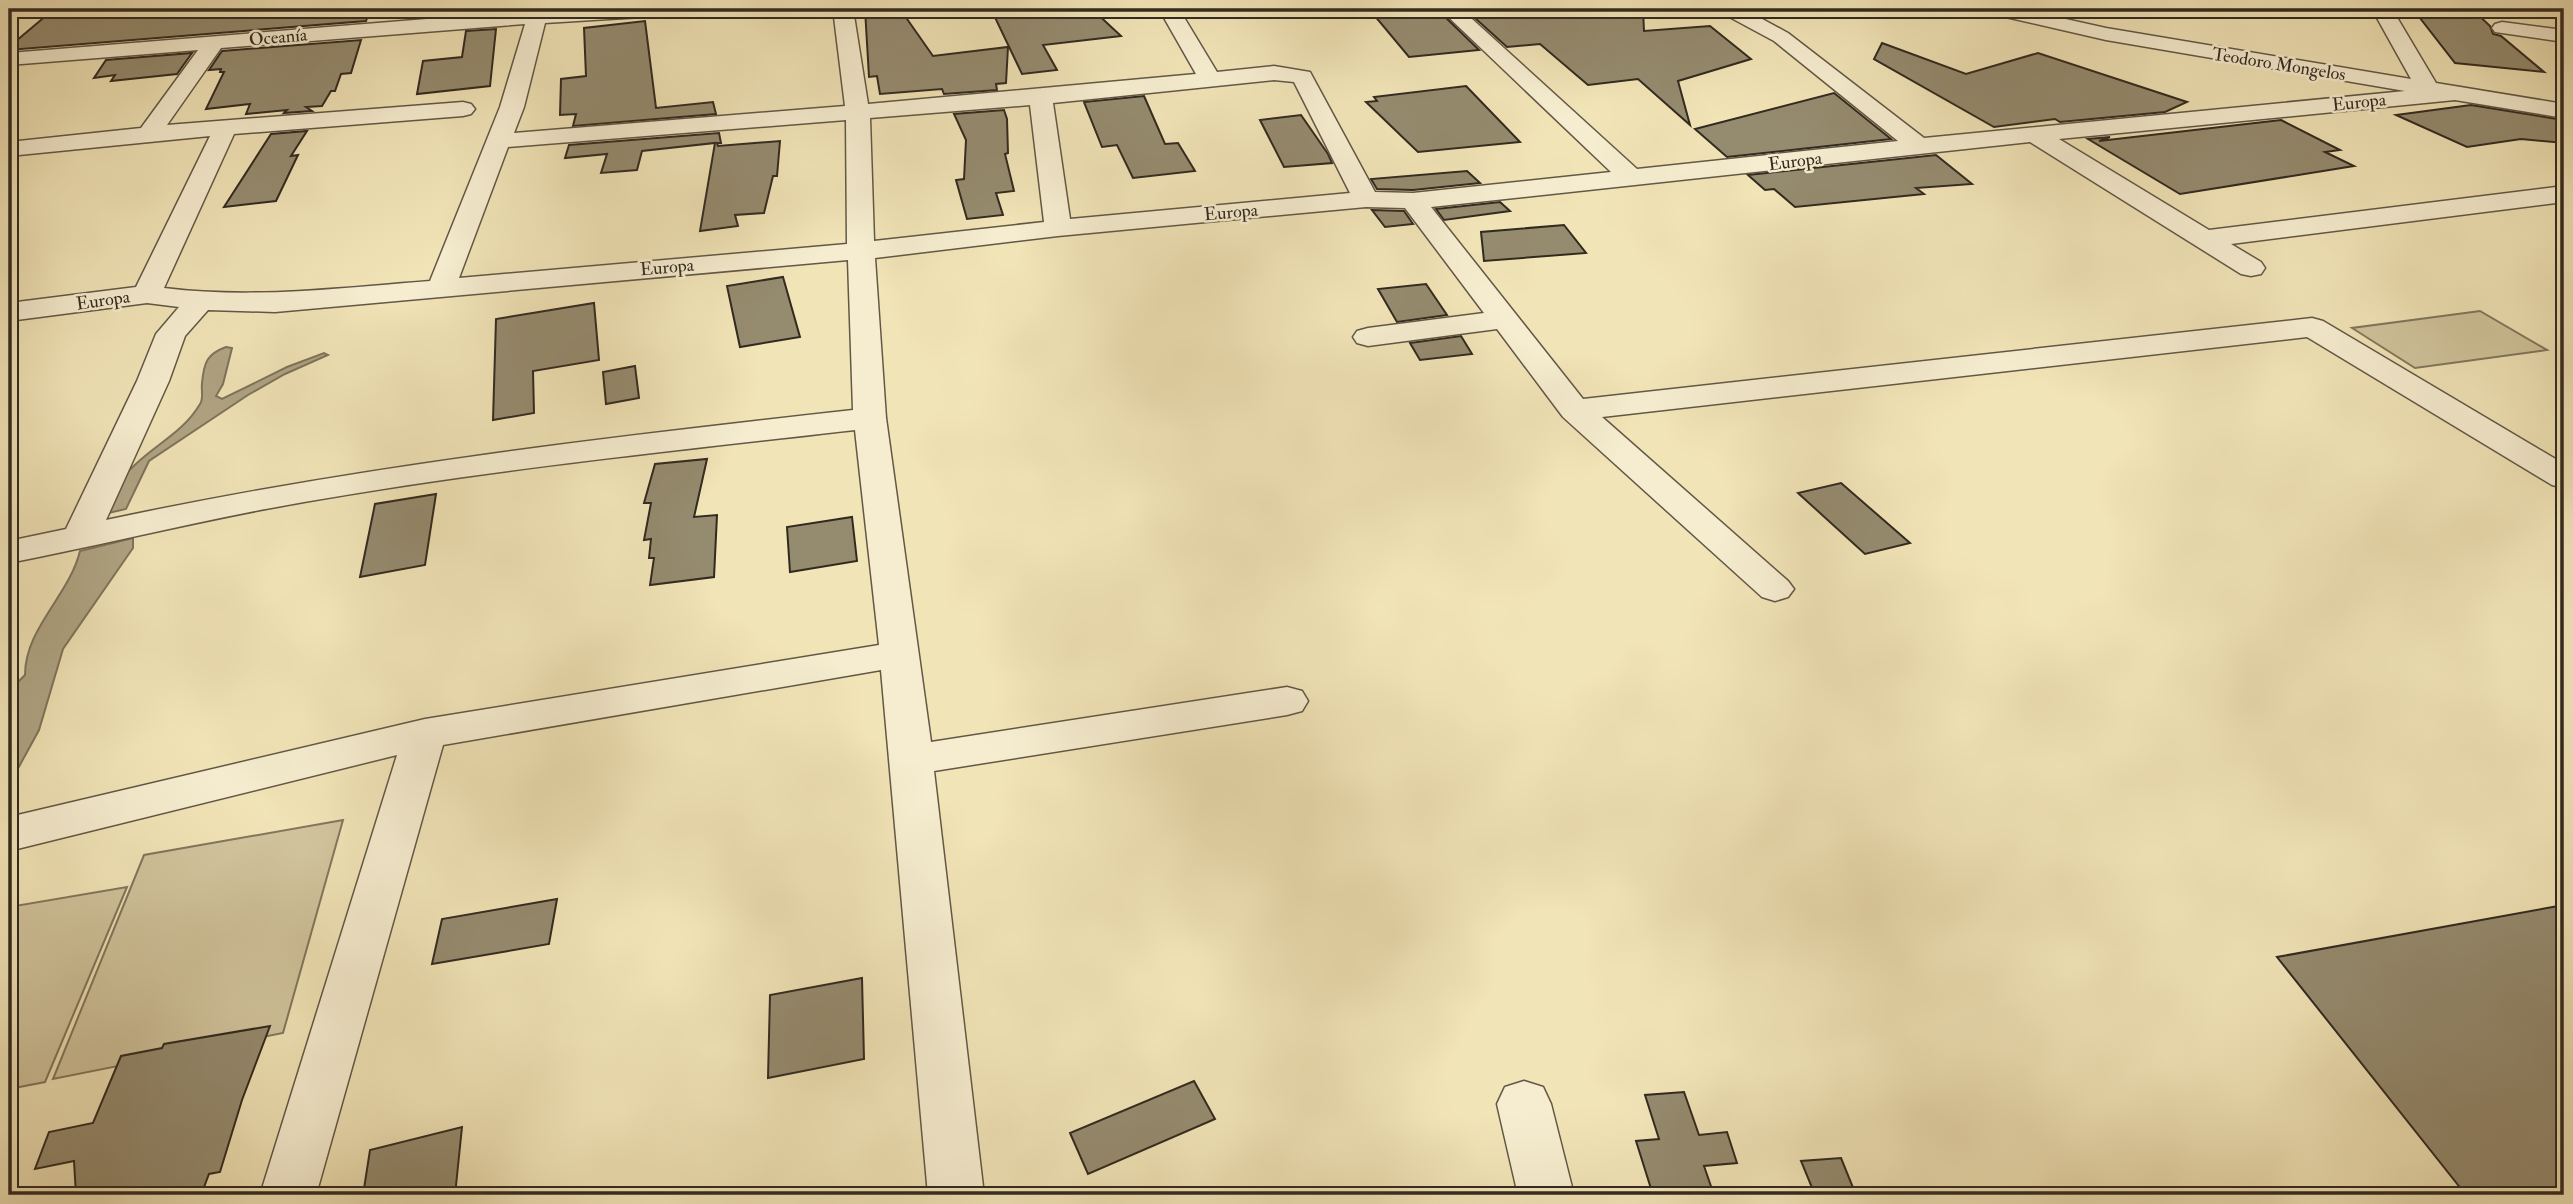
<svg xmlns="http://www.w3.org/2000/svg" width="2573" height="1204" viewBox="0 0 2573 1204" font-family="'IM FELL Double Pica',serif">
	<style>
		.green { fill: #d1c49d; stroke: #82775e; stroke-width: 2 }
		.water { fill: #b0a584; stroke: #7e745c; stroke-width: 2 }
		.building { fill: #958b6f; stroke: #322a20; stroke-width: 2 }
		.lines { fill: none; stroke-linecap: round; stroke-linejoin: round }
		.minor-casing { stroke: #625846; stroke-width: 3 }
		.minor { fill: #f6edd0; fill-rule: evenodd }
		.labels { text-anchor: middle; stroke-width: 5; stroke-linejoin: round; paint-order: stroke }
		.far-street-label { font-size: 18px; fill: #322a20; stroke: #f6edd0 }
	</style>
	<rect width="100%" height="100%" fill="#f1e4b7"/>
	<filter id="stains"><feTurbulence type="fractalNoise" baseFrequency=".00286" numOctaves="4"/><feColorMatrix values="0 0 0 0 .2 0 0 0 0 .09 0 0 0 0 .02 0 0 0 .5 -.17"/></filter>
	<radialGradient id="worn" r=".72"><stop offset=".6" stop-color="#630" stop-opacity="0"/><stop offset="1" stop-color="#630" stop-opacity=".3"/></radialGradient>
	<!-- green -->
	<g class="green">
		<polygon points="2480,311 2547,350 2415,368 2352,328"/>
		<polygon points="343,820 283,1033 53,1079 144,855"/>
		<polygon points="127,887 45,1082 9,1089 9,907"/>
	</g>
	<!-- water -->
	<g class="water">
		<path d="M226,347l6,1 -9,36 -7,12 6,3 65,-32 37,-14 4,2 -43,19 -37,21 -99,66 -23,48 -26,6c8,-13 16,-29 26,-41 23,-27 56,-39 74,-70 4,-6 1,-13 2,-21 2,-21 5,-29 24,-36z"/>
		<path d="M133,538v10l-70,101 -24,81 -30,55 1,-95 15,-15c0,-47 44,-79 55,-124z"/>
	</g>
	<!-- building -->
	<g class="building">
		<polygon points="54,9 370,9 366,21 9,50 9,47"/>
		<polygon points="865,9 900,9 933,56 1008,47 1006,83 996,84 997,90 944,94 942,89 880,94 877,76 869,77"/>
		<polygon points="991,9 1021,9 1025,16 1092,9 1121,36 1043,45 1057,70 1022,74"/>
		<polygon points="1369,9 1437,9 1479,50 1409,57"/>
		<polygon points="1465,9 1643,9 1644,31 1710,26 1751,59 1678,81 1690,125 1638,79 1588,85 1540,44 1507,47"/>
		<polygon points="2413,9 2472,9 2490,26 2493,34 2501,36 2544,72 2455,63"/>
		<polygon points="645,21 656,108 713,102 716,114 573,126 576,114 560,115 561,79 586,76 584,28"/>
		<polygon points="496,29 490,86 417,94 423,61 462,57 466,31"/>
		<polygon points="361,40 351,73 341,74 335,91 331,91 322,106 306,107 312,111 284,113 287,110 246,114 250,104 206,109 224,72 220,72 221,69 209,70 222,51"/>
		<polygon points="1882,43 1966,74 2038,53 2187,102 2165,112 2060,122 2055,119 1994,127 1874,59"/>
		<polygon points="192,53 177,74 111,81 115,75 94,78 106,60"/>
		<polygon points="1466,86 1520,142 1418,152 1366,102 1377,101 1374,97"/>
		<polygon points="1834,93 1891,139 1727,157 1695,129"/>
		<polygon points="1144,96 1165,144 1178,143 1195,171 1133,178 1117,145 1102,147 1084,102"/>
		<polygon points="2471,105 2557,119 2564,128 2564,143 2521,139 2467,147 2396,115"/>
		<polygon points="1004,110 1007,119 1008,153 1005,154 1014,191 996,193 1003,215 967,219 956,180 964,179 966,140 954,114"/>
		<polygon points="1301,115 1328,154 1332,163 1284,167 1260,120"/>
		<polygon points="2281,120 2340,150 2325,152 2354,166 2180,194 2088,139 2110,137 2099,141"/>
		<polygon points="307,131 291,156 298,155 276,201 224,207 271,134"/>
		<polygon points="719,133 721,143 717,143 718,146 780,141 777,176 773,176 764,213 735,215 738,226 700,231 715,143 642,151 637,170 601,173 607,154 565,158 569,145"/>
		<polygon points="1936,155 1972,184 1916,188 1924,194 1795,207 1774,189 1765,190 1748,175"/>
		<polygon points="1467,171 1480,183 1413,190 1377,189 1371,179"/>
		<polygon points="1500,202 1510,211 1444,220 1436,209"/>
		<polygon points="1372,210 1404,211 1413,224 1385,227"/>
		<polygon points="1564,225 1586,253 1484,261 1481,232"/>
		<polygon points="783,277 800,337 740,347 727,286"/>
		<polygon points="1426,284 1447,315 1397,322 1378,289"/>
		<polygon points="594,303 599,360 533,371 534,413 493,420 496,319"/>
		<polygon points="1461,336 1472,354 1420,360 1410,343"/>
		<polygon points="635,366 639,398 606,404 603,372"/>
		<polygon points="707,459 694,517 717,515 714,577 650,585 654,558 649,558 651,539 644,540 651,503 644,503 655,464"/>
		<polygon points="1841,483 1910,543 1865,554 1798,493"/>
		<polygon points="436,494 425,565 360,577 375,504"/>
		<polygon points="852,517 857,561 790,572 787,527"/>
		<polygon points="557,899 549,944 432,964 442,919"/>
		<polygon points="2564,905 2564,1186 2466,1195 2277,957"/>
		<polygon points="862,978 864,1059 768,1078 770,995"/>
		<polygon points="270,1026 242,1100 220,1172 209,1174 201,1195 76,1195 74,1161 35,1169 49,1132 93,1123 121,1056 162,1048 164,1044"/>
		<polygon points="1194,1081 1215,1119 1088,1174 1070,1133"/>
		<polygon points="1684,1092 1699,1135 1727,1132 1737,1163 1704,1166 1714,1195 1653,1195 1636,1141 1659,1139 1645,1095"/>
		<polygon points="462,1127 455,1195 363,1195 370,1150"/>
		<polygon points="1841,1158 1856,1195 1815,1195 1801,1161"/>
	</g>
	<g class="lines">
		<!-- minor casing -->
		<g class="minor-casing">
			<g id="minor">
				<path d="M684,9l-3,4 -7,2 -129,8 -21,84 -10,26 331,-27 -12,-97h20l15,95 328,-30 -37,-65h20l38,63 57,-6 36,6 65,120 38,1 198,-21 -171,-163h21l176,160 261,-28 -124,-100 -52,-28 -3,-4h25l44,24 136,105 481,-47 -299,-51 -118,-27 -3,-4h36l85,19 305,51 -39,-70h20l44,74 128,21v14l-109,-18 -396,39 150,91 355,-44v16l-333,42 30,18 4,6 -4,6 -10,2 -10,-2 -211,-132 -599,65 152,192 729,-81 11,3 241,143v24l-12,-3 -245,-148 -705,80 186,164 6,8 -6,8 -13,4 -13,-4 -199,-180 -66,-88 -129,17 -11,-3 -4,-6 4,-6 11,-3 116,-15 -79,-105 -39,-1 -308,29 -183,22 11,160 45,324 356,-55 15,4 6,10 -6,10 -15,4 -353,56 50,424h-56l-47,-525 -438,75 -127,450h-56l137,-440 -388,96v-34l416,-98 454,-74 -24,-215c-184,21 -369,40 -551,72 -99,17 -197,42 -295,61v-22l57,-12 71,-148 19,-47 23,-27 -32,-4 -138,18v-18l127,-16 74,-151 -201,20v-14l132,-14 57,-78 -189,15v-12l528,-43zM525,24l-25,83 -70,174c-89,7 -177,18 -266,7l70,-154 229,-18 8,-2 4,-5 -4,-5 -8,-2 -296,23 54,-77zM1274,80l20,2 56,111 -280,26 -17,-116zM1030,105l14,117 -170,19 -4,-123zM846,120l1,124 -388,34 49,-131zM848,260l5,150c-251,28 -500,57 -747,110l63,-139 16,-45 23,-26 67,2z"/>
				<polygon points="2502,22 2564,30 2564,42 2495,32 2492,28 2495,24"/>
				<polygon points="1524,1081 1543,1087 1551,1104 1574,1195 1518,1195 1497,1104 1505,1087"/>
			</g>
		</g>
		<!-- minor -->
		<use href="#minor" class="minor"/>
	</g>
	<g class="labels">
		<!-- far-street labels -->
		<g class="far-street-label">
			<text transform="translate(278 37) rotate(-5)" y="6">Oceanía</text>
			<text transform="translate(2279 64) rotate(9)" y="6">Teodoro Mongelos</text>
			<text transform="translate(2359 102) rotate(-6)" y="6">Europa</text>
			<text transform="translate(1795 161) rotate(-7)" y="6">Europa</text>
			<text transform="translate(1231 212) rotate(-5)" y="6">Europa</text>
			<text transform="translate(667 267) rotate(-5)" y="6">Europa</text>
			<text transform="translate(103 300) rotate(-8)" y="6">Europa</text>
		</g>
	</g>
	<!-- margin -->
	<rect width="2573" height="1204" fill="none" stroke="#f1e4b7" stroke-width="35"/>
	<rect x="10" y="10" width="2552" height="1183" fill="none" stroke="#322a20" stroke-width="3.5"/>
	<rect x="18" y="18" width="2538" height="1169" fill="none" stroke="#322a20" stroke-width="2"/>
	<rect width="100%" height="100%" filter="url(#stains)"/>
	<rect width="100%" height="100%" fill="url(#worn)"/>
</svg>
